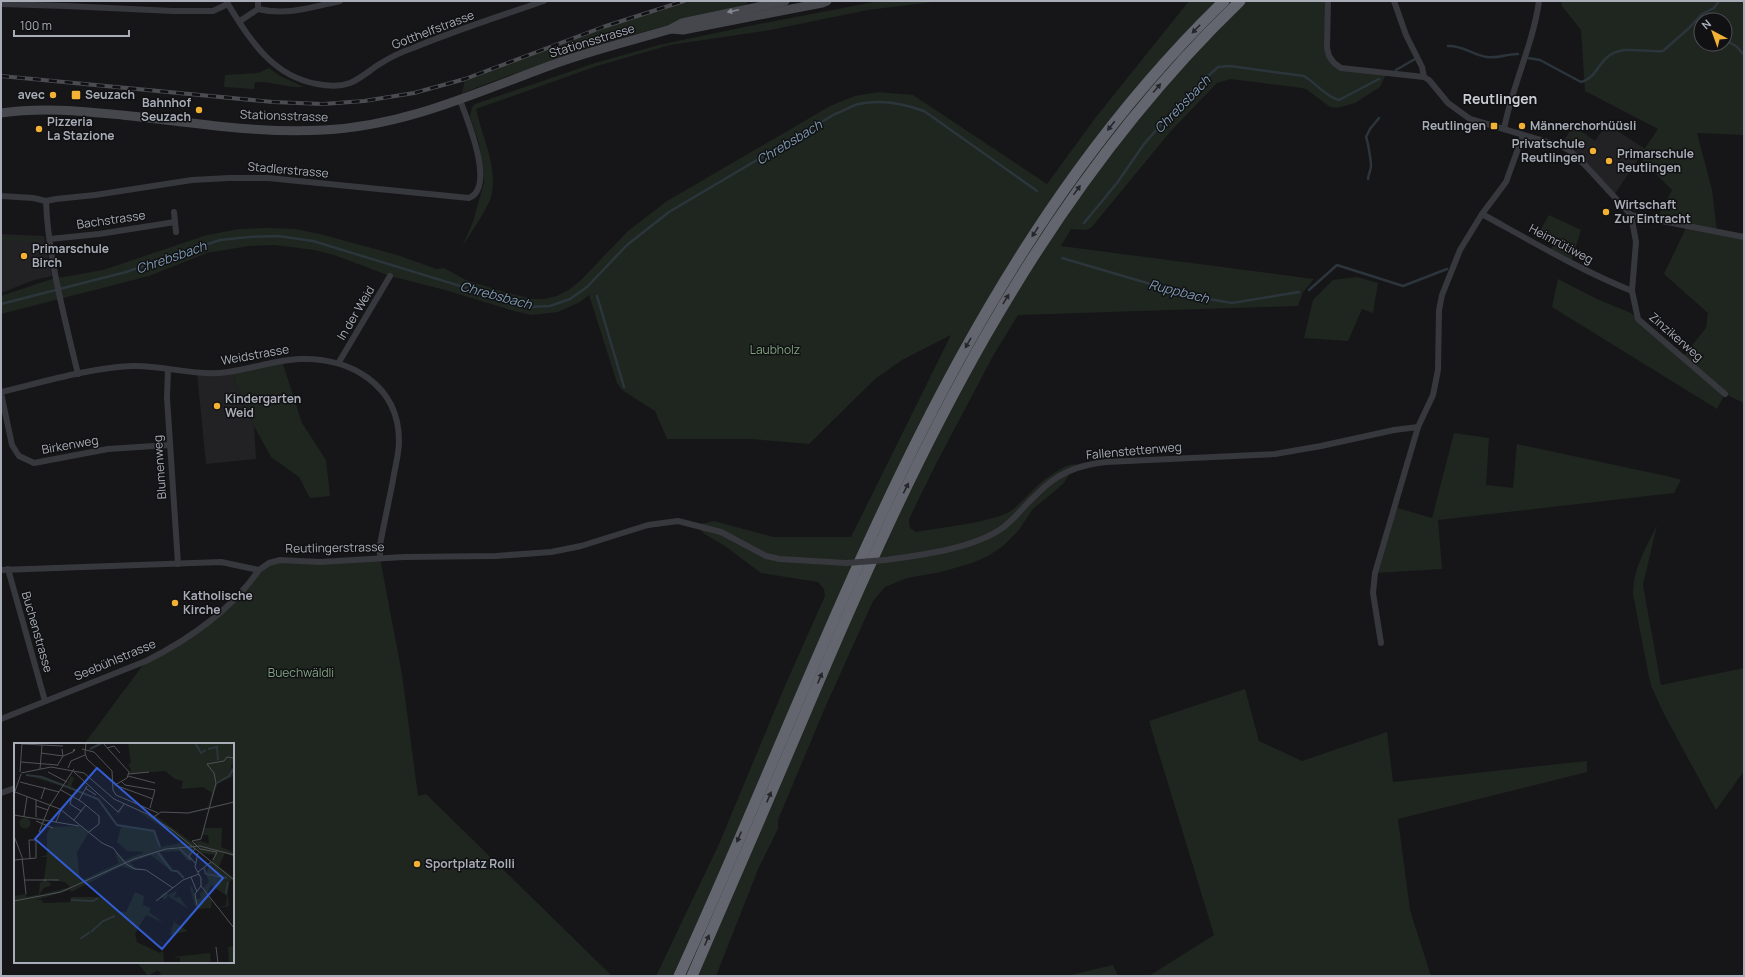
<svg xmlns="http://www.w3.org/2000/svg" width="1745" height="977" viewBox="0 0 1745 977" font-family="Manrope,sans-serif">
	<style>
		.built { fill: #222225 }
		.green { fill: #1e261f; fill-rule: evenodd }
		.lines { fill: none; stroke-linecap: round; stroke-linejoin: round }
		.stream { stroke: #2c353c; stroke-width: 2.5 }
		.minor { stroke: #37383d; stroke-width: 6 }
		.secondary { stroke: #45474d; stroke-width: 9 }
		.motorway { stroke: #63666e; stroke-width: 11 }
		.rail-casing { stroke: #4a4c52; stroke-width: 4 }
		.rail { stroke: #111113; stroke-width: 2.5; stroke-dasharray: 8; stroke-linecap: butt }
		.minor-bridge { stroke: #37383d; stroke-width: 6 }
		.oneway { fill: #858993 }
		.oneway2 { fill: #26262a }
		.poi-dot { fill: #f2b134; stroke: #111113; stroke-width: 1.5 }
		.labels { text-anchor: middle; stroke-width: 3; stroke-linejoin: round; paint-order: stroke }
		.street-label { font-size: 12px; fill: #a8adb8; stroke: #111113 }
		.poi-label { font-size: 12px; font-weight: bold; fill: #a8adb8; stroke: #111113; text-anchor: start }
		.park-label { font-size: 12px; fill: #7fa381; stroke: #111113 }
		.water-label { font-size: 13px; font-style: italic; fill: #7f9bb3; stroke: #111113 }
		.quarter-label { font-size: 14px; font-weight: bold; fill: #c9ccd4; stroke: #111113 }
		.inset-river { fill: none; stroke: #2c353c; stroke-width: 2 }
		.inset-road { fill: none; stroke: #505258; stroke-width: 1 }
		.view { fill: #325cd3; fill-opacity: 0.15; stroke: #325cd3; stroke-width: 2 }
		.inset-edge { fill: none; stroke: #a8adb8; stroke-width: 2 }
	</style>
	<rect width="100%" height="100%" fill="#161618"/>
	<!-- built -->
	<g class="built">
		<polygon points="1607,124 1645,149 1614,195 1561,146 1573,125 1595,141"/>
		<polygon points="1,234 44,236 52,276 34,280 1,293"/>
		<polygon points="233,372 235,385 248,406 254,426 256,459 206,464 197,373"/>
	</g>
	<!-- green -->
	<g class="green">
		<path d="M684,1h64l-2,5c-97,21 -192,52 -284,87l3,-14 138,-52z"/>
		<path d="M879,1h62l-73,9 -98,20 -100,15 -73,21 -121,43c6,27 21,56 16,84 -1,11 -23,43 -30,54l11,-25 11,-40 -5,-39 -9,-26 2,-10 3,-3 120,-41 64,-18 95,-20z"/>
		<path d="M1189,1h139l-1,47 14,20 46,4 -7,15 -25,16 -18,5 -7,-1 -24,-18 -11,-2 -64,-8 -14,4 -47,49 -79,96 -6,2 -14,-1 -10,17 253,33 -11,13 -5,14 -280,9 -25,41 -57,108 -27,55 1,9 6,4c20,-4 81,-10 96,-22 13,-10 24,-26 39,-35 9,-6 20,-14 30,-9l-12,9 -6,9 -30,25 -15,22 -15,15 -15,10 -16,7 -31,9 -34,6 -22,9 -12,14 -49,109 -46,110v9l-19,38 -43,109h-60l63,-132 65,-156 41,-92 -1,-7 -6,-7 -57,-9 -36,-27 -22,-13 -7,-8 18,-4 59,16h78l100,-202 -49,25 -27,19 -66,65 -58,-5h-84l-12,-28 -33,-21 -5,-7 -28,-88 -9,7 -22,10 -26,3 -18,-4 -69,-21 -55,-14 -56,-21 -20,-5 -39,-5 -26,1 -42,7 -58,23 -148,38v-18l51,-17 51,-9 104,-35 32,-6 29,-1 27,1 25,5 77,21 40,14 7,-1 22,12 38,12 29,7h11l13,-3 13,-7 11,-9 47,-49 39,-30 163,-95 25,-10 23,-4 35,3 134,89 49,-67z"/>
		<path d="M1561,1h183v134l-47,-2 15,57 5,41 27,6v166l-19,-9 -8,15 -165,-102 6,-28 39,20 34,14 52,44 23,-29 2,-15 -44,-39 23,-48 -31,-6 16,-30 -33,-33 19,-28 -73,-38 -4,-61 -19,-24zM1701,20h24v24h-24z"/>
		<path d="M269,68l11,8 24,11c-17,1 -31,-6 -49,-5l-1,7 -30,-2 1,-12 33,-2z"/>
		<polygon points="1576,129 1589,137 1581,147 1569,139"/>
		<polygon points="1549,215 1581,230 1571,262 1550,252 1555,240 1540,231"/>
		<polygon points="1,236 40,238 39,242 1,240"/>
		<polygon points="1357,277 1378,283 1373,313 1362,309 1348,341 1304,338 1313,300 1333,280"/>
		<polygon points="282,361 302,423 326,460 330,496 310,498 299,477 271,457 254,426 248,406 235,385 233,372"/>
		<polygon points="1454,433 1489,438 1486,485 1513,488 1517,444 1671,477 1681,480 1674,493 1438,520 1442,569 1375,573 1394,507 1432,518"/>
		<path d="M1657,525l-14,60 18,100 83,-17v103l-28,39 -52,-96 -12,-26 -3,-11 -16,-83c0,-25 13,-46 24,-69z"/>
		<polygon points="380,558 402,674 418,796 426,794 612,976 162,976 158,970 148,976 137,962 233,962 233,744 84,744 146,661 222,612 259,570 269,563"/>
		<polygon points="1245,689 1259,741 1302,761 1387,732 1393,782 1587,761 1587,772 1398,819 1410,910 1431,976 1149,976 1214,935 1149,721"/>
		<polygon points="1113,965 1118,976 1066,976"/>
	</g>
	<g class="lines">
		<!-- stream -->
		<g class="stream">
			<polyline points="1696,21 1701,24"/>
			<polyline points="1725,40 1736,46 1744,55"/>
			<path d="M1448,46c15,-1 24,9 39,11 12,2 22,-4 31,-3"/>
			<path d="M1528,58l12,2 41,22c14,-3 18,-20 29,-27 15,-10 36,-2 53,-4l26,-23 13,-14 12,-6 5,-7"/>
			<polyline points="1396,70 1415,59"/>
			<path d="M1368,179c0,-4 3,-9 3,-13 0,-5 -3,-24 -5,-29l4,-8 9,-11"/>
			<path d="M1084,223l33,-40 27,-39 40,-46 34,-31 12,-1 74,10c12,7 22,21 35,24l40,-21"/>
			<polyline points="1062,258 1191,296 1232,303 1299,292"/>
			<polyline points="1309,290 1337,265 1403,286 1447,269"/>
			<polyline points="597,296 624,387"/>
			<path d="M1,304l125,-32 94,-32 29,-3 29,-1 35,5 216,66 21,-1 20,-7 17,-12 40,-42 42,-33 166,-98c8,-3 16,-8 24,-10 22,-5 43,-1 65,7l113,80"/>
		</g>
		<!-- minor -->
		<g class="minor">
			<path d="M226,1c23,37 45,75 91,83 10,2 22,3 33,-1 10,-4 19,-12 28,-18 11,-7 23,-13 35,-17 43,-18 87,-32 131,-47"/>
			<polyline points="258,1 258,9"/>
			<polyline points="1328,1 1327,48 1329,56 1334,63 1341,68 1424,77 1429,80 1448,103 1470,119 1561,146 1570,151 1585,165 1631,215 1744,237"/>
			<polyline points="1394,1 1406,35 1422,67 1424,77"/>
			<polyline points="1,4 66,6 173,11 213,11 228,4"/>
			<path d="M240,21l18,-12c28,7 55,-2 82,-8"/>
			<path d="M1504,129c8,-43 29,-84 35,-128"/>
			<path d="M1,196l32,2 13,3 10,-2 39,-4 97,-15 37,-2h39l201,20c27,-11 -2,-79 -9,-98"/>
			<path d="M46,201c2,56 19,119 32,173"/>
			<polyline points="174,212 176,232"/>
			<path d="M1482,214c49,27 98,56 150,77"/>
			<polyline points="1631,215 1636,242 1632,291 1638,319 1725,394"/>
			<polyline points="50,239 99,234 175,222"/>
			<polyline points="339,362 390,276"/>
			<polyline points="168,369 167,398 178,564"/>
			<path d="M1,392c42,-10 88,-24 131,-26 29,-1 58,9 87,7 28,-2 53,-13 81,-14 50,-2 99,26 99,82 0,13 -4,26 -6,39 -4,21 -9,43 -13,65v13"/>
			<polyline points="1,393 12,445 19,456 34,463 108,449 169,445"/>
			<path d="M886,560c35,-5 85,-11 115,-31 13,-9 23,-23 35,-34 20,-21 41,-30 70,-33l169,-8 46,-8 73,-16 24,-3"/>
			<polyline points="8,569 45,701"/>
			<polyline points="1,570 221,562 259,570 269,563 280,560 320,562 404,557 496,556 551,552 581,546 648,525 678,521 721,532 766,556 780,559 846,563"/>
			<polyline points="1381,643 1373,593 1375,573 1418,427 1433,395 1438,370 1439,310 1442,295 1460,250 1482,214 1506,182 1523,135"/>
			<path d="M1,719l145,-58c44,-22 85,-51 113,-91"/>
			<polyline points="1,793 15,788"/>
		</g>
		<!-- secondary -->
		<g class="secondary">
			<polyline points="671,29 683,30 822,3 827,1"/>
			<path d="M1,113c40,-6 80,-2 121,2 67,7 135,19 202,15 81,-4 151,-37 225,-64 40,-15 82,-25 122,-37l11,-6 103,-22"/>
		</g>
		<!-- motorway -->
		<g class="motorway">
			<path d="M679,976c156,-340 270,-708 545,-975"/>
			<path d="M692,976c38,-87 75,-173 112,-260 110,-260 229,-516 436,-715"/>
		</g>
		<!-- rail casing -->
		<g class="rail-casing">
			<polyline id="rail" points="1,76 273,102 323,104 364,101 414,93 465,79 603,27 684,1"/>
		</g>
		<!-- rail -->
		<use href="#rail" class="rail"/>
		<!-- minor-bridge -->
		<polyline class="minor-bridge" points="846,563 886,560"/>
	</g>
	<!-- one-way arrows -->
	<defs><path id="oneway-solid" d="M-6-.8H1V-3.2L6.5 0L1 3.2V.8H-6Z"/></defs>
	<use class="oneway" href="#oneway-solid" transform="translate(733 11) rotate(168)"/>
	<g class="oneway2">
		<use href="#oneway-solid" transform="translate(1196 29) rotate(134)"/>
		<use href="#oneway-solid" transform="translate(1157 88) rotate(-49)"/>
		<use href="#oneway-solid" transform="translate(1111 126) rotate(128)"/>
		<use href="#oneway-solid" transform="translate(1077 190) rotate(-54)"/>
		<use href="#oneway-solid" transform="translate(1035 232) rotate(123)"/>
		<use href="#oneway-solid" transform="translate(1006 299) rotate(-59)"/>
		<use href="#oneway-solid" transform="translate(968 343) rotate(120)"/>
		<use href="#oneway-solid" transform="translate(906 488) rotate(-64)"/>
		<use href="#oneway-solid" transform="translate(820 678) rotate(-67)"/>
		<use href="#oneway-solid" transform="translate(769 797) rotate(-67)"/>
		<use href="#oneway-solid" transform="translate(739 837) rotate(113)"/>
		<use href="#oneway-solid" transform="translate(707 940) rotate(-67)"/>
	</g>
	<!-- markers -->
	<g class="poi-dot">
		<circle cx="53" cy="95" r="4"/>
		<rect x="71" y="90" width="10" height="10" rx="2"/>
		<circle cx="199" cy="110" r="4"/>
		<rect x="1490" y="122" width="8" height="8" rx="2"/>
		<circle cx="1522" cy="126" r="4"/>
		<circle cx="39" cy="129" r="4"/>
		<circle cx="1593" cy="151" r="4"/>
		<circle cx="1609" cy="161" r="4"/>
		<circle cx="1606" cy="212" r="4"/>
		<circle cx="24" cy="256" r="4"/>
		<circle cx="217" cy="406" r="4"/>
		<circle cx="175" cy="603" r="4"/>
		<circle cx="417" cy="864" r="4"/>
	</g>
	<g class="labels">
		<!-- street labels -->
		<g class="street-label">
			<text transform="translate(433 30) rotate(-21)" y="4">Gotthelfstrasse</text>
			<text transform="translate(592 41) rotate(-17)" y="4">Stationsstrasse</text>
			<text transform="translate(284 116) rotate(2)" y="4">Stationsstrasse</text>
			<text transform="translate(288 170) rotate(5)" y="4">Stadlerstrasse</text>
			<text transform="translate(111 220) rotate(-8)" y="4">Bachstrasse</text>
			<text transform="translate(1561 244) rotate(28)" y="4">Heimrütiweg</text>
			<text transform="translate(356 313) rotate(-59)" y="4">In der Weid</text>
			<text transform="translate(1676 337) rotate(41)" y="4">Zinzikerweg</text>
			<text transform="translate(255 355) rotate(-10)" y="4">Weidstrasse</text>
			<text transform="translate(70 445) rotate(-10)" y="4">Birkenweg</text>
			<text transform="translate(1134 451) rotate(-5)" y="4">Fallenstettenweg</text>
			<text transform="translate(160 467) rotate(-94)" y="4">Blumenweg</text>
			<text transform="translate(335 548) rotate(-1)" y="4">Reutlingerstrasse</text>
			<text transform="translate(37 632) rotate(74)" y="4">Buchenstrasse</text>
			<text transform="translate(115 660) rotate(-23)" y="4">Seebühlstrasse</text>
		</g>
		<!-- poi labels -->
		<g class="poi-label">
			<text x="45" y="99" text-anchor="end">avec</text>
			<text x="85" y="99">Seuzach</text>
			<text x="191" y="107" text-anchor="end">Bahnhof<tspan x="191" dy="14">Seuzach</tspan></text>
			<text x="47" y="126">Pizzeria<tspan x="47" dy="14">La Stazione</tspan></text>
			<text x="1486" y="130" text-anchor="end">Reutlingen</text>
			<text x="1530" y="130">Männerchorhüüsli</text>
			<text x="1585" y="148" text-anchor="end">Privatschule<tspan x="1585" dy="14">Reutlingen</tspan></text>
			<text x="1617" y="158">Primarschule<tspan x="1617" dy="14">Reutlingen</tspan></text>
			<text x="1614" y="209">Wirtschaft<tspan x="1614" dy="14">Zur Eintracht</tspan></text>
			<text x="32" y="253">Primarschule<tspan x="32" dy="14">Birch</tspan></text>
			<text x="225" y="403">Kindergarten<tspan x="225" dy="14">Weid</tspan></text>
			<text x="183" y="600">Katholische<tspan x="183" dy="14">Kirche</tspan></text>
			<text x="425" y="868">Sportplatz Rolli</text>
		</g>
		<!-- park labels -->
		<g class="park-label">
			<text x="775" y="354">Laubholz</text>
			<text x="301" y="677">Buechwäldli</text>
		</g>
		<!-- water labels -->
		<g class="water-label">
			<text transform="translate(1182 104) rotate(-46)" y="5">Chrebsbach</text>
			<text transform="translate(789 142) rotate(-31)" y="5">Chrebsbach</text>
			<text transform="translate(171 257) rotate(-19)" y="5">Chrebsbach</text>
			<text transform="translate(1179 291) rotate(14)" y="5">Ruppbach</text>
			<text transform="translate(496 295) rotate(15)" y="5">Chrebsbach</text>
		</g>
		<!-- quarter labels -->
		<g class="quarter-label">
			<text x="1500" y="104">Reutlingen</text>
		</g>
	</g>
	<!-- overview -->
	<g transform="translate(14 743)">
		<rect width="220" height="220" fill="#161618"/>
		<path d="M114,0h106v21l-3,1 1,4 2,-2v9l-16,7 -10,25 26,-6 -27,8 -27,5 27,-6 5,-16 -9,-6 -22,2 2,-8 -8,-2 -10,-8 -36,3 2,-5 -3,-4 3,-2zM12,32l14,1 27,9 4,-9 3,2 -3,9 30,14 16,23 38,6 6,17 24,-5 -49,-32 -12,-4 -4,7 -5,2 9,-10 12,5 14,7 13,-4 -7,3 37,27 5,-3 11,4 -1,-9h-6l2,-7h18l-1,19 13,5v5l-9,-4 -6,13 15,12 -5,4 -2,9 2,15 -10,2 7,-3 1,-9 -16,-11 -4,8 5,7 -1,8 -12,1 -4,-3 -5,-18 2,-2 4,14 5,-2 -1,-5 5,-2 -2,-3 6,-6 -3,-8 4,-11 6,-8 -15,-2 -6,-4 -6,7 2,5 -4,-1 -7,-9 -20,1 14,19 -2,1 -21,-17 -21,8 6,5 10,1 -13,1 -11,-4 -51,26 -1,-2 -34,10h6l1,3 27,-1 1,-5h28l18,11 -1,3 10,1 9,-20 9,4 -1,9 8,3 -2,4 15,11 -18,-8 -11,19 2,8 23,11 3,-2 1,12h-150v-67l12,-2 1,3 12,-3 1,-11 4,-3 7,3 -1,3 -6,2 -5,7 31,-8 -5,-5 -21,-3 3,-22h-8l8,-2v-21l3,-7 30,-1 9,6 -12,20 3,29 39,-18 -5,-12 11,9 19,-8 -17,-1 -10,-9 4,-15 -5,-3 -17,-23 -24,-11zM5.5 80a5.5 5.5 0 1 1 11 0a5.5 5.5 0 1 1-11 0ZM161,148l2,2 -3,4 2,1 3,-2 9,13 -20,-13 -3,4 -5,-4 6,-4 2,3zM170,167l-10,12 14,9 -18,4 4,-14zM220,203v17h-5l-1,-16zM196,210l1,8 -4,2h-27v-5l-8,-1z" fill="#1e261f"/>
		<path class="inset-river" d="M181,0l6,10 5,-3M76,6l12,-6M194,6l9,-2 1,13M12,32l16,2 56,22 19,26 37,6 6,16M203,40l12,-7 5,-8M166,106l11,11M144,110l14,18M190,125l2,6 21,4M159,128h4l7,7M212,151l2,-12M57,157l22,1 5,-3M77,189l12,-11 12,-5M66,196l10,-7"/>
		<path class="inset-road" d="M72,0l-1,10 2,6 26,24M89,0l26,29 -2,6 -12,7M8,1l41,2M93,5l7,-2 6,7M68,6l12,3 18,19 1,19 3,5 42,18M27,10l22,3 -1,-7M7,19l36,3M43,23l6,-10 10,-4 2,-2 -1,-1 -1,3M54,25l3,-7 14,-6M26,26l2,-24M6,29l2,-29M34,29l19,10M60,29l44,40 6,-8M7,30l30,-6 33,6 30,26 33,15 25,16 62,50M115,31l20,-2M114,33l27,7M107,38l4,4 30,5 -5,18M6,39l39,10M101,42l38,14M71,45l11,7M47,47l21,12 17,14v8l-10,8M1,49l45,17 42,34 11,5 13,16 9,5 11,1 27,18M0,51l7,-20M58,53l-2,8 11,7M27,56l4,-12M65,57l8,-14M22,63l12,4M0,72l65,11M10,73l3,-19M22,74v-18M138,75l9,-6 27,1 46,-11M60,77l12,-15M22,78l17,7M42,79l5,-12M25,89l10,-25 25,-38M0,93l8,21 4,37M184,110l-3,14 6,11v8l33,42M0,117l22,-2v-18h-7l1,19M199,117l4,-8 -17,-3 -8,-8 9,-2 15,-56 -2,-10 -7,-9 17,-3 3,-4 7,1M181,120l-6,-7 6,-7M184,129l13,-10M177,134l6,15M11,137h21M30,137h15M0,158l47,-9 73,-33 32,-10 34,-3 34,9M142,158l27,-21 16,-6M183,162l-2,-11 6,-8M202,204l2,16"/>
		<path class="view" d="M83,25l126,110 -61,71 -127,-110z"/>
		<rect width="220" height="220" class="inset-edge"/>
	</g>
	<!-- border -->
	<rect width="1745" height="977" fill="none" stroke="#a8adb8" stroke-width="4"/>
	<!-- north arrow -->
	<g transform="translate(1713 32) rotate(319)"><circle r="19" fill="#111113" stroke="#4d4f55"/>
	<path d="M0-3L7 15L0 10L-7 15Z" fill="#f2b134"/>
	<text y="-6" font-size="11" font-weight="bold" text-anchor="middle" fill="#a8adb8">N</text>
	</g>
	<!-- scale -->
	<path d="M14 30v6h115v-6" fill="none" stroke="#a8adb8" stroke-width="2"/>
	<text x="20" y="30" font-size="12" fill="#a8adb8" stroke="#111113" stroke-width="3" paint-order="stroke">100 m</text>
</svg>
